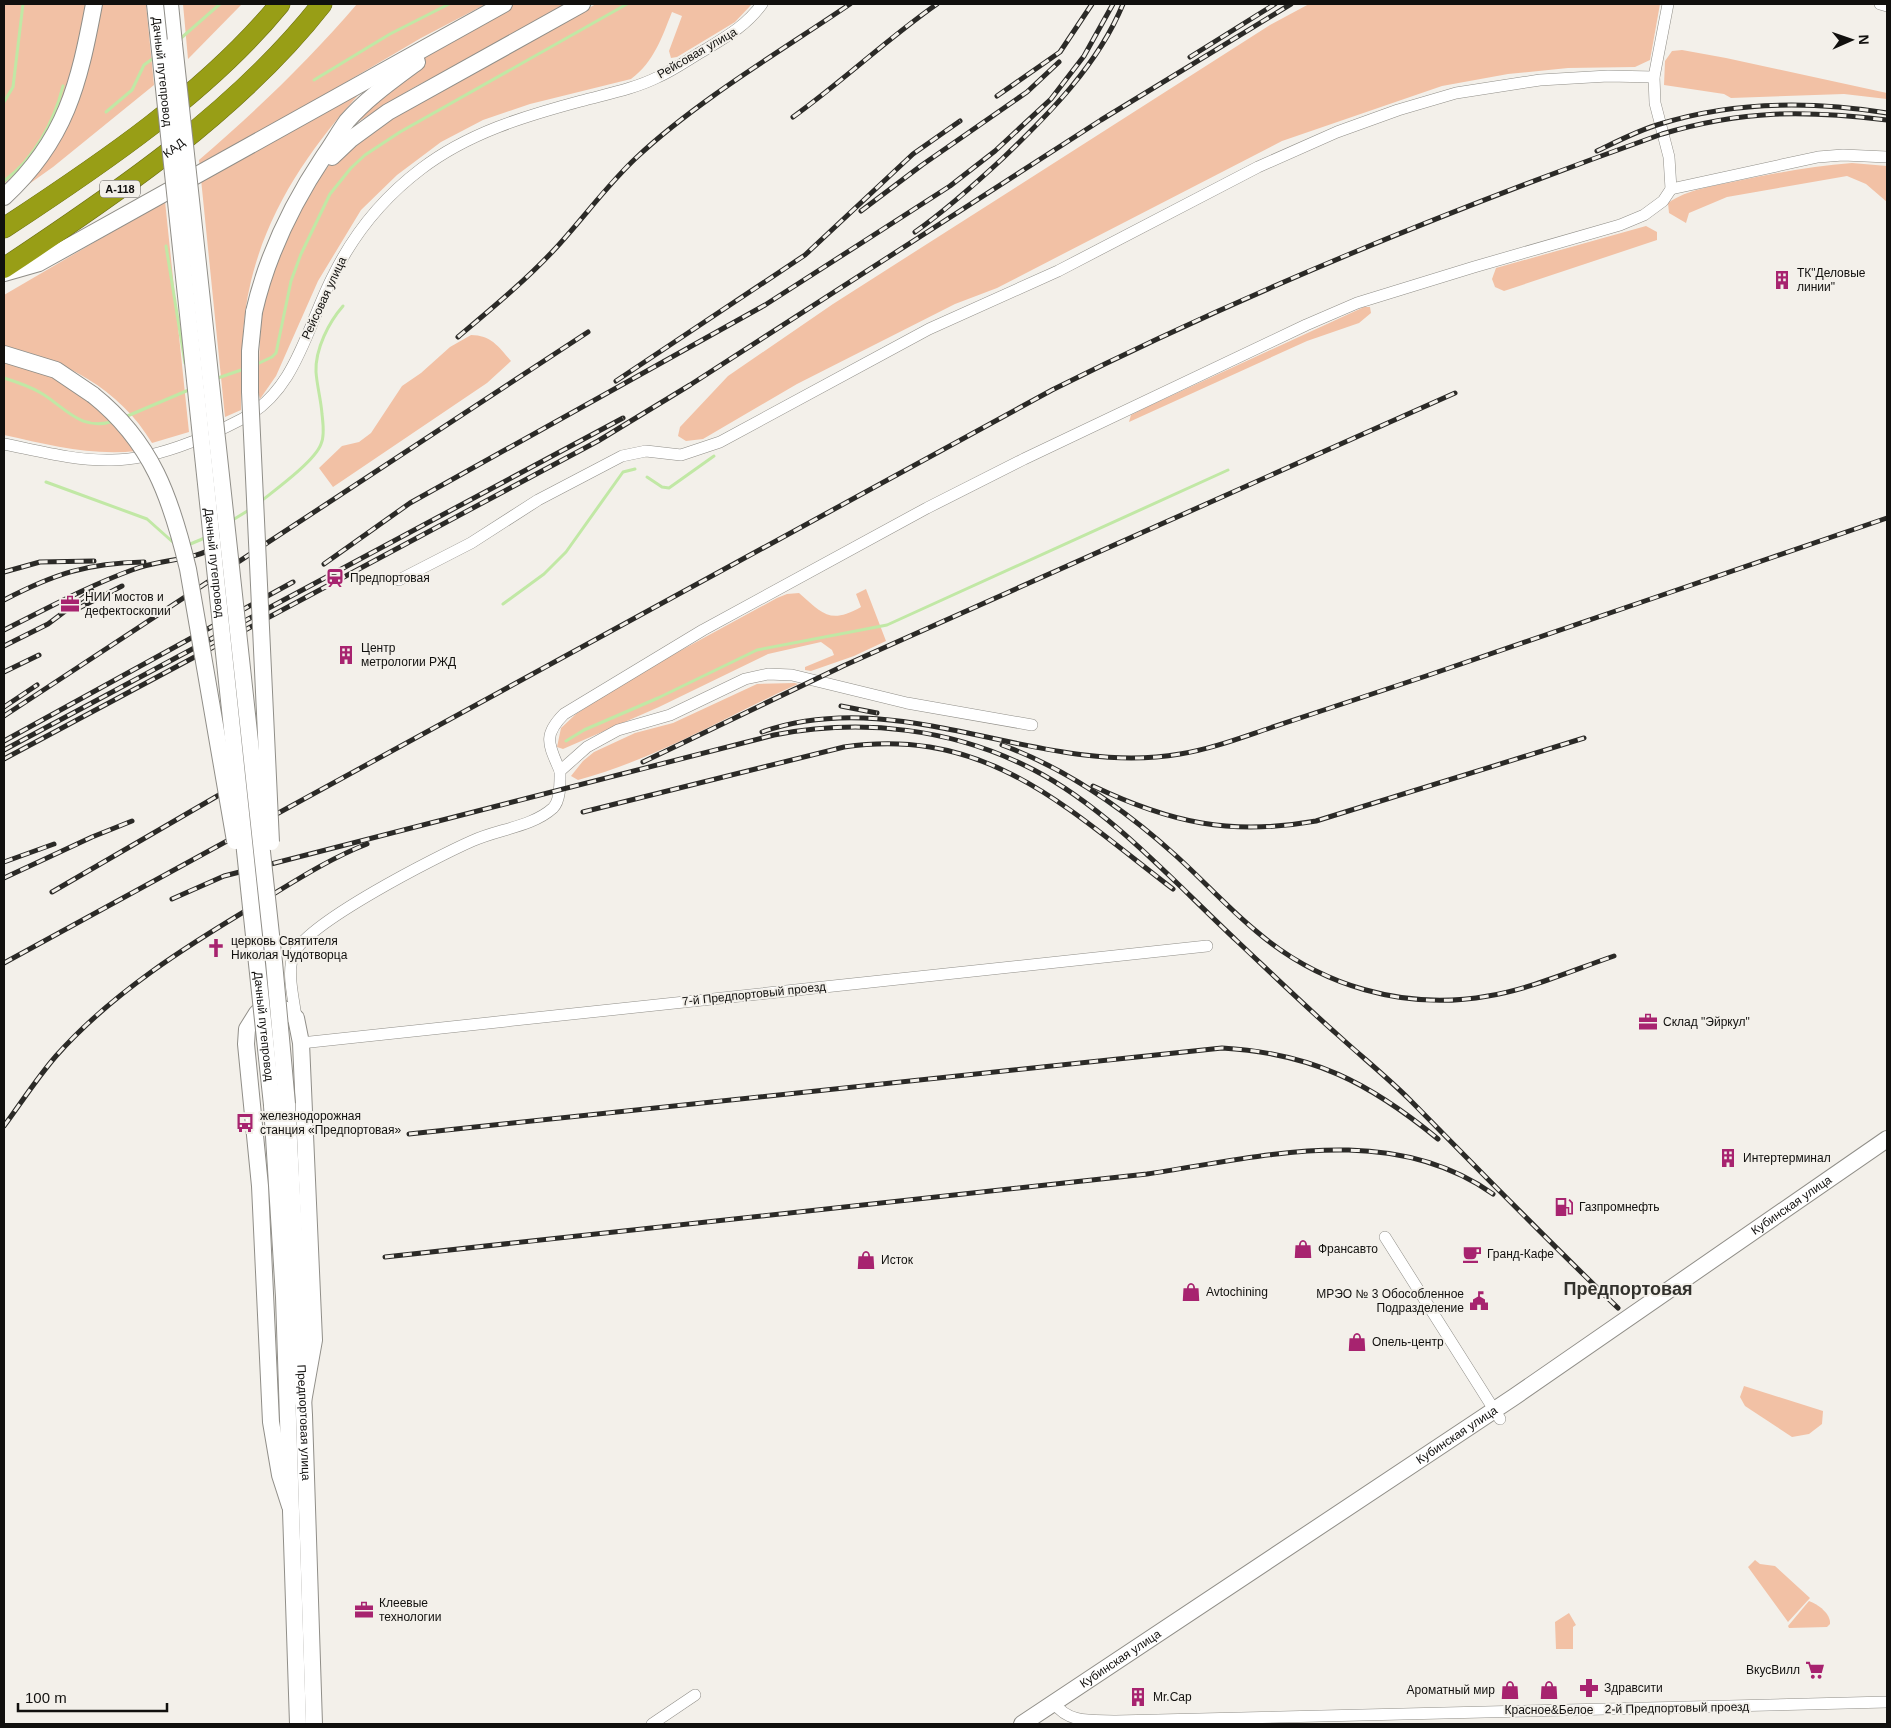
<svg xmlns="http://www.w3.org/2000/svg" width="1891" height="1728" viewBox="0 0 1891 1728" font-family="Arial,sans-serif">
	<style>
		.green { fill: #f2c1a5 }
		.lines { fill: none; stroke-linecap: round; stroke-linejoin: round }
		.stream { stroke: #c1e8a5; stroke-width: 3 }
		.minor-casing { stroke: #908e88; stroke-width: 12 }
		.secondary-casing { stroke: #908e88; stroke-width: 18 }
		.motorway-casing { stroke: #696c13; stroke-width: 21 }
		.minor { stroke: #fff; stroke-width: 11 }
		.secondary { stroke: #fff; stroke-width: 16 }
		.motorway { stroke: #989e16; stroke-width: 20 }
		.rail-casing { stroke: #2b2a27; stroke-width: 5 }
		.rail { stroke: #f3f0ea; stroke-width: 3; stroke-dasharray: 9; stroke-linecap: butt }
		.secondary-bridge-casing { stroke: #908e88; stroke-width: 18; stroke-linecap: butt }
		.secondary-bridge { stroke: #fff; stroke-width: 16 }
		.labels { text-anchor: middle; stroke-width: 4; stroke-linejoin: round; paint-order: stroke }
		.shield { fill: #f3f0ea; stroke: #555350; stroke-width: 1 }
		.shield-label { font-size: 11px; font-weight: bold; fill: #11100e }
		.street-label { font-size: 12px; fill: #11100e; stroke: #f3f0ea }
		.poi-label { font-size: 12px; fill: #11100e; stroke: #f3f0ea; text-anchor: start }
		.district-label { font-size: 18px; font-weight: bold; fill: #32312c; stroke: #f3f0ea }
	</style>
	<rect width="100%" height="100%" fill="#f3f0ea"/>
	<!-- green -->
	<g class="green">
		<path d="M4,4h82c-11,67 -28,134 -82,180z"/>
		<polygon points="99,4 146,4 154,85 53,167 15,194 42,163"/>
		<polygon points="183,4 242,4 188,59"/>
		<path d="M357,4h129l-65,34 -221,130 -1,-8c56,-48 110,-100 158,-156z"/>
		<path d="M514,4h57l-160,85 -58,36c14,-15 27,-31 42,-44 36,-31 78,-55 119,-77z"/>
		<path d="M596,4h156l-17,18 -58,35 -6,1 -2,-7 13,-35 -10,-4c-10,25 -18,50 -41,67l-101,25 -47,16 -42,22 -44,33 -36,35 -43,71 -42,95 -16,23 -2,-8 3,-79 21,-70 32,-57 22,-29 21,-19z"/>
		<polygon points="1309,4 1660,4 1650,60 1635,67 1568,68 1508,74 1442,86 1282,141 997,288 955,304 797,384 703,439 686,441 678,436 680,427 728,376 833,304 1270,25"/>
		<polygon points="1682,50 1726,58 1887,93 1887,99 1844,94 1731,98 1724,94 1664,85 1665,61 1672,51"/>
		<path d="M361,92c-50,55 -92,115 -110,189 -10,41 -10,86 -10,129l-16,7 -24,-238z"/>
		<path d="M1852,163l35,3v36l-21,-18 -19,-8 -120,21 -38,16 -3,10 -17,-10 -1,-10c20,-14 46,-17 69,-22 39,-8 76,-15 115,-18z"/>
		<path d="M165,201l24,231 -37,11c-32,-54 -89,-84 -148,-97v-51z"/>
		<polygon points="1646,226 1657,232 1657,240 1504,291 1495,287 1492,279 1496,268"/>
		<polygon points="1364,307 1370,307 1371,313 1359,323 1307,341 1129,422 1131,415 1149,406"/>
		<path d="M471,335c20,0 28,12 40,26l-24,22 -154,104 -14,-19 23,-22 17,-4 12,-9 31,-47 19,-13 29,-26z"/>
		<path d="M4,359l50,16 54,39 29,37c-46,5 -88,-6 -133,-16z"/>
		<path d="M866,589l20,52 -32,15 -43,15 -6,-1v-3l29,-12 -2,-5 -11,-8 -53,12 -109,53 -96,42 -6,-2 4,-19 15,-14 58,-38 143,-78 10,-4 12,-1c25,22 31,31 62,14l-5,-13z"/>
		<path d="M795,683l3,1c-73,33 -142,75 -220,96l-7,-4 12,-15 11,-9 41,-19 38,-10 84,-39z"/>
		<polygon points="1744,1386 1823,1411 1822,1424 1809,1434 1792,1437 1745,1406 1740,1397"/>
		<polygon points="1755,1560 1760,1564 1775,1566 1810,1598 1788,1622 1748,1567"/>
		<path d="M1809,1601c9,3 22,13 21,23l-3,3 -38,1 -1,-2z"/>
		<polygon points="1569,1613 1576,1625 1573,1627 1573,1649 1556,1649 1555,1622"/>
	</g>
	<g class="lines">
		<!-- stream -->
		<g class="stream">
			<polyline points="180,39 220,4"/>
			<polyline points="314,80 390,34 449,4"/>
			<polyline points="4,102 13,87 23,4"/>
			<polyline points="106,112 132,90 144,65 155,57"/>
			<path d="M4,181c30,-22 50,-59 59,-95"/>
			<polyline points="166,246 185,363"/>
			<polyline points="255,365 272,357 276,353 291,281 301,254 330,194 351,168 365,155 400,132 627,4"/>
			<path d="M4,378c13,4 25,8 37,15 24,14 39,39 73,28"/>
			<polyline points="215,379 244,369"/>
			<polyline points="125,417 191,389"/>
			<polyline points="647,477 662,487 669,488 714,456"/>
			<polyline points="46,482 147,519 175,544"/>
			<path d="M260,502c15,-12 55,-41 61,-58 4,-8 2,-21 1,-30 -1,-14 -5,-28 -6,-42 -1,-23 13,-50 27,-66"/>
			<polyline points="231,521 249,510"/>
			<polyline points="188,545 207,537"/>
			<polyline points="503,604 544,574 566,552 623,472 635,469"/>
			<polyline points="566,741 584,730 658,698 757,650 887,625 1228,470"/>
		</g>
		<!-- minor casing -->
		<g class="minor-casing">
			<g id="minor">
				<polyline points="1880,4 1887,6"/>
				<polyline points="1671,189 1818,157 1843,155 1887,157"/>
				<path d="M4,444c35,7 71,17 108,16 41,0 94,-22 130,-41 55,-28 65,-94 92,-145 20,-40 50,-77 87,-105 47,-36 104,-53 160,-68 26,-7 53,-12 77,-24 16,-7 31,-18 45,-26 23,-14 43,-25 59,-47"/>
				<polyline points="399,580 471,543 538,500 622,456 646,451 681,455 720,442 929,329 1058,271 1258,167 1337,132 1398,110 1456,93 1540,80 1608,76 1654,77"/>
				<path d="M560,771c-11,-26 -18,-35 4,-57l139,-84 224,-122 97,-49 282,-134 51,-22 117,-36 146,-42 24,-10 19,-14 8,-12 -2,-32 -14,-54 -1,-26 14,-73"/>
				<path d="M296,1018c-2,-20 -10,-46 -2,-64 12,-31 144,-98 178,-113 26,-12 60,-14 81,-33 8,-8 7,-26 7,-37l27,-24 31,-17 52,-15 75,-36 23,-5 24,1 115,28 125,22"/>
				<polyline points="301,1043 1207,946"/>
				<polyline points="1385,1237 1500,1419"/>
				<path d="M1054,1703c15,21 38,17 62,18l771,-19"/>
				<polyline points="652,1724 695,1695"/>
			</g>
		</g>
		<!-- secondary casing -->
		<g class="secondary-casing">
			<g id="secondary">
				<polyline points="170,4 174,44"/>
				<polyline points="332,157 351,139 388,112 582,4"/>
				<path d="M4,197c62,-57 75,-113 90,-193"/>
				<polyline points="4,273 39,263 504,4"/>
				<path d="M254,312c13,-57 38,-108 70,-156 8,-11 15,-24 23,-35 20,-23 46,-41 70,-59"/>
				<polyline points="4,354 56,370 93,395"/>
				<path id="s1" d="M287,1104l17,311 10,309"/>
				<polyline points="272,1105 284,1297 298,1724"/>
				<polyline points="290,1506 280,1475 271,1422 260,1186 246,1044 247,1029 257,1013 269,1010 284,1009 296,1018 301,1043 314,1340 303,1402"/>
				<path id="s2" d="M1022,1724l492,-327 373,-258"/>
			</g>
		</g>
		<!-- motorway casing -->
		<g class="motorway-casing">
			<g id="motorway">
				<path d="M4,228c96,-63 203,-135 276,-224"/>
				<path id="s3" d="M4,268c113,-75 234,-157 318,-264"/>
			</g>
		</g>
		<!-- minor -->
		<use href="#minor" class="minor"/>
		<!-- secondary -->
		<use href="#secondary" class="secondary"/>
		<!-- motorway -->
		<use href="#motorway" class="motorway"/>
		<!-- rail casing -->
		<g class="rail-casing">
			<g id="rail">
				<polyline points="1190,57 1275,4"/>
				<polyline points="997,96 1060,52 1092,4"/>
				<path d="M793,117c50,-36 94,-78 144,-113"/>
				<path d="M1597,151c21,-10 42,-21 63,-27 74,-23 152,-23 227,-11"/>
				<polyline points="861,211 922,165 1027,92 1059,62"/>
				<path d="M915,232c31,-22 59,-47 87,-73 47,-45 96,-94 121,-155"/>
				<path d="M458,337c33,-28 66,-55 96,-87 28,-30 53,-65 83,-93 61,-57 144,-106 213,-153"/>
				<polyline points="616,381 805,255 913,154 960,121"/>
				<polyline points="324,564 410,503 765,305 950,186 995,151 1051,99 1084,56 1113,4"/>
				<polyline points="4,572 40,562 94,561"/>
				<path d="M4,600c50,-26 83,-37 140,-38"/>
				<polyline points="77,609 122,586"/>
				<path d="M4,630c42,-21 84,-44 128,-60 31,-12 59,-8 88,-25"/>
				<polyline points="4,646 48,624 92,591"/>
				<polyline points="4,672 39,655"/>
				<polyline points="841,706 877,713"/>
				<polyline points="4,707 37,685"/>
				<polyline points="4,716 588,332"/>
				<path d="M762,732c140,-49 277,46 418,22 31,-5 60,-16 90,-26 52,-17 104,-35 156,-52 154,-53 307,-105 461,-158"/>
				<polyline points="4,741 293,582"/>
				<path d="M1002,745c63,23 122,64 172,109 28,25 53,53 82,77 64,55 149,80 232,65 43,-7 85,-26 126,-40"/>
				<polyline points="4,750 623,418"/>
				<polyline points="4,759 598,441 690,385 1101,120 1291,4"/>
				<polyline points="643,762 843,666 1455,393"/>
				<path d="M1093,786c78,37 138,50 223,35l268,-83"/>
				<path d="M583,812l261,-65c143,-21 224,62 329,142"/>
				<polyline points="4,862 54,844"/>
				<polyline points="4,878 92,837 132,821"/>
				<polyline points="52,892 250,777"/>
				<path d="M172,899l52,-23 550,-141c88,-17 179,-7 260,35 75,39 141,113 203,171 34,32 67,64 102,95 23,21 49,42 71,64 69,70 137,140 208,208"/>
				<path d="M4,963l1048,-573c197,-99 402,-182 610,-256 81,-24 142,-24 225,-14"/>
				<path d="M4,1126c17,-23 33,-48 52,-70 56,-63 129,-109 201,-152 35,-21 71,-45 110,-60"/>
				<path d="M409,1134l813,-86c90,5 148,35 216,91"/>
				<path d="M385,1257l762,-83c115,-17 242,-53 346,20"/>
			</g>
		</g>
		<!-- rail -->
		<use href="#rail" class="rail"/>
		<!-- secondary-bridge casing -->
		<g class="secondary-bridge-casing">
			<g id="secondary-bridge">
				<path id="s4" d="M155,4l117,1101"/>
				<polyline points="174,44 274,962 287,1104"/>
				<polyline points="254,312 250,351 250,392 271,842"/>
				<path d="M93,395c59,47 78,103 95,174l47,272"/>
			</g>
		</g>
		<!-- secondary-bridge -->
		<use href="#secondary-bridge" class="secondary-bridge"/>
	</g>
	<!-- icons -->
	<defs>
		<g id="building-bare" transform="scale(1.5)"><path d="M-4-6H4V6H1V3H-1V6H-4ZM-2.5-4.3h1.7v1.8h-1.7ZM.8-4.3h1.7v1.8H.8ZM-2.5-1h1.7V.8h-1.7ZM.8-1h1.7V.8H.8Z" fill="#a7236f" stroke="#f3f0ea" stroke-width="2.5" paint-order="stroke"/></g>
		<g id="station-bare" transform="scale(1.5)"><path d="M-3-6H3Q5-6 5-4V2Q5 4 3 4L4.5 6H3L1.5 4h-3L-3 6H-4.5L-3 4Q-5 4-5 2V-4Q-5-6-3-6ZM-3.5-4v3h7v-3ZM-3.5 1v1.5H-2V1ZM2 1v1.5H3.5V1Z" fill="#a7236f" stroke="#f3f0ea" stroke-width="2.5" paint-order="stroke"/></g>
		<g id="office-bare" transform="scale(1.5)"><path d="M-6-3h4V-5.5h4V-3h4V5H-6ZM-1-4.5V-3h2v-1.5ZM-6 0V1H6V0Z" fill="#a7236f" stroke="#f3f0ea" stroke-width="2.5" paint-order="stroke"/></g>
		<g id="church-bare" transform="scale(1.5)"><path d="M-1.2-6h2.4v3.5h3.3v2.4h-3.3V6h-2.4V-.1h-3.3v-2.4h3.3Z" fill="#a7236f" stroke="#f3f0ea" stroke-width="2.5" paint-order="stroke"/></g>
		<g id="bus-bare" transform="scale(1.5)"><path d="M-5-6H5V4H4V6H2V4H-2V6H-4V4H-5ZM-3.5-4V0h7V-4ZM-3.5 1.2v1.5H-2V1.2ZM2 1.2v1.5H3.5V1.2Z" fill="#a7236f" stroke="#f3f0ea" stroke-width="2.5" paint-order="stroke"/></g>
		<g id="fuel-bare" transform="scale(1.5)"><path d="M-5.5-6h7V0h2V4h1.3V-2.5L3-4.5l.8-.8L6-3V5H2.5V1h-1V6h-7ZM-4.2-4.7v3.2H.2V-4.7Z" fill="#a7236f" stroke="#f3f0ea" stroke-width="2.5" paint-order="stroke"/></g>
		<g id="shop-bare" transform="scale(1.5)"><path d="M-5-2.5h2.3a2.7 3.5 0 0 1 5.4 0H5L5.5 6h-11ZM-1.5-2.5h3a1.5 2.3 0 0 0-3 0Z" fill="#a7236f" stroke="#f3f0ea" stroke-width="2.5" paint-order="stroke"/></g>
		<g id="cafe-bare" transform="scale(1.5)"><path d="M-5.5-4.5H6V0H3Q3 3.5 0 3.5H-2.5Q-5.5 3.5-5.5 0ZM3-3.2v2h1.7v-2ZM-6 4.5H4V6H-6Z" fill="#a7236f" stroke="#f3f0ea" stroke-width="2.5" paint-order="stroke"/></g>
		<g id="civic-bare" transform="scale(1.5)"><path d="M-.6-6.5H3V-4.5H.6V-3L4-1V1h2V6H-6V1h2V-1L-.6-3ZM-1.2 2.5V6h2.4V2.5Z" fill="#a7236f" stroke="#f3f0ea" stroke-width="2.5" paint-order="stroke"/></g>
		<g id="supermarket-bare" transform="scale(1.5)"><path d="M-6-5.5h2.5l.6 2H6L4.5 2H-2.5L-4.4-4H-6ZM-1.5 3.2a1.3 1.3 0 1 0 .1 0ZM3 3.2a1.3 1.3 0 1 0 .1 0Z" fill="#a7236f" stroke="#f3f0ea" stroke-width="2.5" paint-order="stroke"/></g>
		<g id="pharmacy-bare" transform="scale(1.5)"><path d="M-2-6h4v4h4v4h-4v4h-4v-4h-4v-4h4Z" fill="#a7236f" stroke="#f3f0ea" stroke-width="2.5" paint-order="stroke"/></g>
	</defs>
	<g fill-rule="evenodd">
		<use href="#building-bare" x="1782" y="280"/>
		<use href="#station-bare" x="335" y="578"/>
		<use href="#office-bare" x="70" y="604"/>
		<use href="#building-bare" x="346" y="655"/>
		<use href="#church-bare" x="216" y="948"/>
		<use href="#office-bare" x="1648" y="1022"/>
		<use href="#bus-bare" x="245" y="1123"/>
		<use href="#building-bare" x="1728" y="1158"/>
		<use href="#fuel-bare" x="1564" y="1207"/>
		<use href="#shop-bare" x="1303" y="1249"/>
		<use href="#cafe-bare" x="1472" y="1254"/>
		<use href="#shop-bare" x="866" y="1260"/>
		<use href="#shop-bare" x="1191" y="1292"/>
		<use href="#civic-bare" x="1479" y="1301"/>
		<use href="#shop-bare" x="1357" y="1342"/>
		<use href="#office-bare" x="364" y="1610"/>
		<use href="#supermarket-bare" x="1815" y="1670"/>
		<use href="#pharmacy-bare" x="1589" y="1688"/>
		<use href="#shop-bare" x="1510" y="1690"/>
		<use href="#shop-bare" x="1549" y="1690"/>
		<use href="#building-bare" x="1138" y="1697"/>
	</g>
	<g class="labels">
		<!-- shield labels -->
		<rect class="shield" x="100" y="180.5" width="40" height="17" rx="4"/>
		<g class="shield-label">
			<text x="120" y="193">А-118</text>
		</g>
		<!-- street labels -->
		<g class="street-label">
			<text transform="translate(697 53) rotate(-30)" y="4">Рейсовая улица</text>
			<text dy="4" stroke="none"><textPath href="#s4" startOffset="68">Дачный путепровод</textPath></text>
			<text dy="4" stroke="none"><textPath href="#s3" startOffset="208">КАД</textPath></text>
			<text transform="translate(324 298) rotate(-65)" y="4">Рейсовая улица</text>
			<text dy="4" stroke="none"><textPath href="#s4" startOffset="562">Дачный путепровод</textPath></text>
			<text transform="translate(754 994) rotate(-6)" y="4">7-й Предпортовый проезд</text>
			<text dy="4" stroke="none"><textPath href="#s4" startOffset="1028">Дачный путепровод</textPath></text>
			<text dy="4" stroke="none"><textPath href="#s2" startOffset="928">Кубинская улица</textPath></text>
			<text dy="4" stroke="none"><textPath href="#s1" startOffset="319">Предпортовая улица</textPath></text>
			<text dy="4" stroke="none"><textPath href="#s2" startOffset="522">Кубинская улица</textPath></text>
			<text dy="4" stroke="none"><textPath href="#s2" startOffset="118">Кубинская улица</textPath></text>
			<text transform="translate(1677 1708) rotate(-1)" y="4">2-й Предпортовый проезд</text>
		</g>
		<!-- poi labels -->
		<g class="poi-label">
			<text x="1797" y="277">ТК"Деловые<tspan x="1797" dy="14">линии"</tspan></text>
			<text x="350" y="582">Предпортовая</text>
			<text x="85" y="601">НИИ мостов и<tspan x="85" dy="14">дефектоскопии</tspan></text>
			<text x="361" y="652">Центр<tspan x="361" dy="14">метрологии РЖД</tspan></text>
			<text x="231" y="945">церковь Святителя<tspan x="231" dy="14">Николая Чудотворца</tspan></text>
			<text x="1663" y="1026">Склад "Эйркул"</text>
			<text x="260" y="1120">железнодорожная<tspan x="260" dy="14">станция «Предпортовая»</tspan></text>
			<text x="1743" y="1162">Интертерминал</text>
			<text x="1579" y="1211">Газпромнефть</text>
			<text x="1318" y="1253">Франсавто</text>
			<text x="1487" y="1258">Гранд-Кафе</text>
			<text x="881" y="1264">Исток</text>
			<text x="1206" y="1296">Avtochining</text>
			<text x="1464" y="1298" text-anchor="end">МРЭО № 3 Обособленное<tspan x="1464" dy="14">Подразделение</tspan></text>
			<text x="1372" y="1346">Опель-центр</text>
			<text x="379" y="1607">Клеевые<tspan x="379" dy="14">технологии</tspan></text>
			<text x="1800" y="1674" text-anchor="end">ВкусВилл</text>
			<text x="1604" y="1692">Здравсити</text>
			<text x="1495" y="1694" text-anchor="end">Ароматный мир</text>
			<text x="1153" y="1701">Mr.Cap</text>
			<text x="1549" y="1714" text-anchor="middle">Красное&amp;Белое</text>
		</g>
		<!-- district labels -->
		<g class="district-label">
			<text x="1628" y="1295">Предпортовая</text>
		</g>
	</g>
	<!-- border -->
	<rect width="1891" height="1728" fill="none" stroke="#11100e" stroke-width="10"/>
	<!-- north arrow -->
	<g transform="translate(1851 40) rotate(88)" stroke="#f3f0ea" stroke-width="4" paint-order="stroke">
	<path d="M0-4L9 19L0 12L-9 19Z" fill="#11100e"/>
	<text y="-8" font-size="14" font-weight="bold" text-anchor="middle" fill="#11100e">N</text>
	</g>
	<!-- scale -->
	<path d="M18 1703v8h149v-8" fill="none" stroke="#11100e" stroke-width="2.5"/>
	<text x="25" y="1703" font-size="15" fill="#11100e" stroke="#f3f0ea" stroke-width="4" paint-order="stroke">100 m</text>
</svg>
